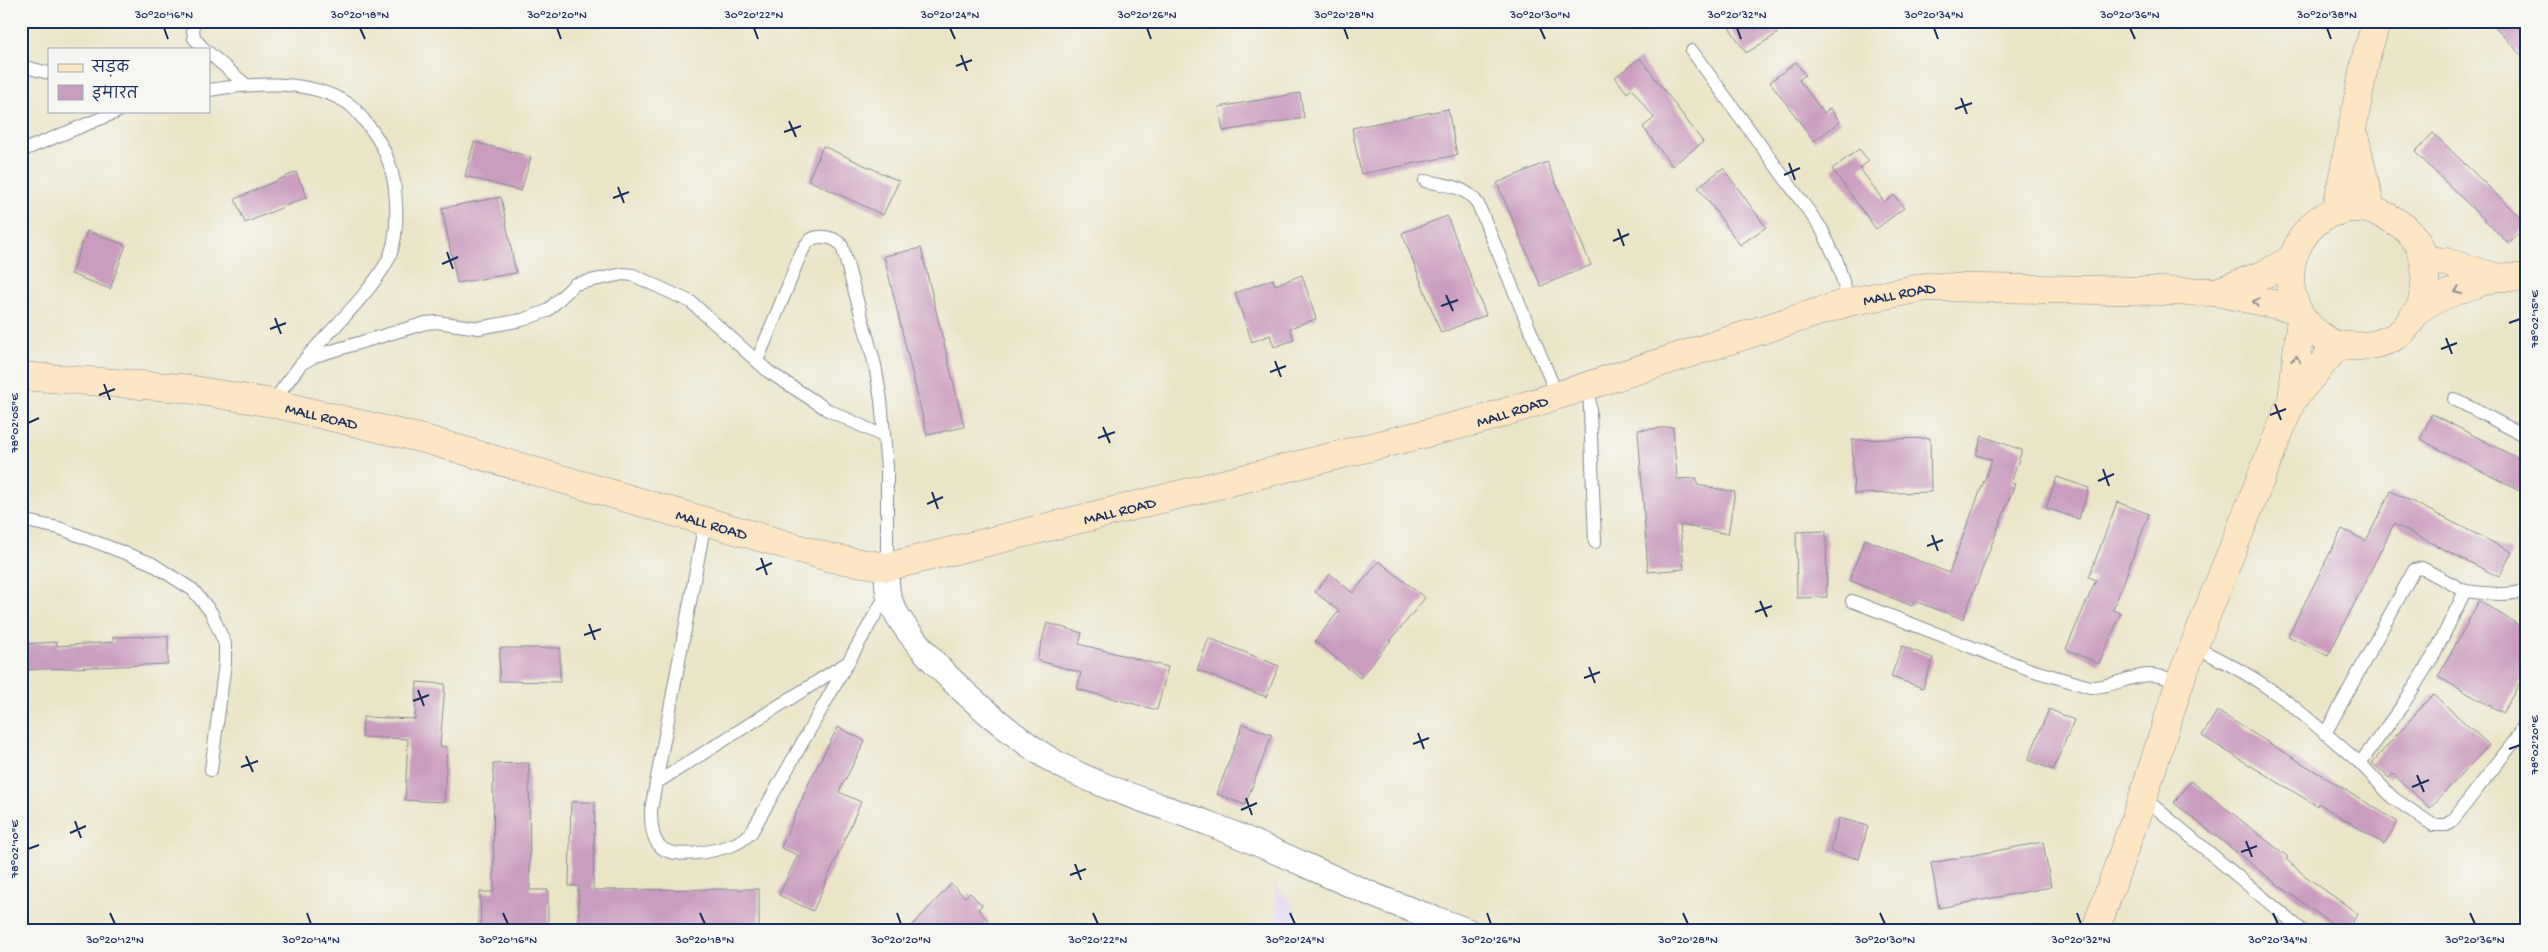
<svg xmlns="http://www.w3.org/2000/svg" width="2548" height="952" viewBox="0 0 2548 952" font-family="'Gochi Hand','Playpen Sans Deva',sans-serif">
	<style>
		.built { fill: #e1d4f3 }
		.building { fill: #ca9cbf }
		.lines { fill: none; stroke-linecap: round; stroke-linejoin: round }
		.lane-casing { stroke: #838a92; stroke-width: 14 }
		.street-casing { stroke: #838a92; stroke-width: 26 }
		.secondary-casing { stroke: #838a92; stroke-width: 29 }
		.lane { stroke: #fff; stroke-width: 12 }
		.street { stroke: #fff; stroke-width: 24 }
		.secondary { stroke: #fce6c4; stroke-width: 28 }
		.oneway { stroke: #8c8a91 }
		.ticks { fill: none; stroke: #1b2f5e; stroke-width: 2 }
		.labels { text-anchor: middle; stroke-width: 5; stroke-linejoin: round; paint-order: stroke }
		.street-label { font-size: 16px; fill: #1b2f5e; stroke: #f6f6f2 }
		.neatline { fill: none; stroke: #1b2f5e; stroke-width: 2 }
		.ticks-label { font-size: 12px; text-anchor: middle; fill: #1b2f5e }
	</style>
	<rect width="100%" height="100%" fill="#f6f6f2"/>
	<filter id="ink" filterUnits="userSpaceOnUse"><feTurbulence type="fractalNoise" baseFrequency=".02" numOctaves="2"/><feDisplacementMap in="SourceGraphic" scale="10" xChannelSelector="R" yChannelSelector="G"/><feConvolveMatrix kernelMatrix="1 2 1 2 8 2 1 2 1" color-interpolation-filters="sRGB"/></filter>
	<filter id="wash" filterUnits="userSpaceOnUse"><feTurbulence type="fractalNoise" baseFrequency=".0096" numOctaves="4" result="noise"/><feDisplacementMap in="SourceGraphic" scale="20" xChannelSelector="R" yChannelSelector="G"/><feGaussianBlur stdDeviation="1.12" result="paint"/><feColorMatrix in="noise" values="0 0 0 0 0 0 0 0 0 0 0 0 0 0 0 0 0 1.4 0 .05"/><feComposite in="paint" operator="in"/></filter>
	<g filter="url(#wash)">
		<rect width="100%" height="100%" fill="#ebe5c7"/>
		<!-- built -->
		<polygon class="built" points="1274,884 1294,906 1296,931 1290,931 1279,924"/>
		<g id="blocks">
			<!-- building -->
			<g class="building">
				<polygon points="1725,21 1769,21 1777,34 1746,53"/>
				<polygon points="2490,21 2527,21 2527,61"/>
				<polygon points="1640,58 1703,142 1672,166 1643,127 1654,118 1632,89 1627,93 1615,77"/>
				<polygon points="1796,62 1805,75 1799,80 1824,113 1830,108 1840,122 1814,141 1770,82"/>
				<polygon points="1300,93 1304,118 1223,131 1219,107"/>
				<polygon points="1448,109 1457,155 1361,174 1352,128"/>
				<polygon points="2433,133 2527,224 2509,244 2415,152"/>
				<polygon points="474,142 531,157 521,191 465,176"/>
				<polygon points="823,146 899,181 883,215 808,180"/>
				<polygon points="1859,149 1869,161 1860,168 1884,202 1894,195 1904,208 1876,229 1832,169"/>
				<polygon points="1547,162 1591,265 1541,286 1497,183"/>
				<polygon points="1723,168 1766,227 1740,245 1698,187"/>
				<polygon points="296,172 307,197 245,223 235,199"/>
				<polygon points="501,197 516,273 457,283 442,208"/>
				<polygon points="1447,216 1486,315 1441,333 1402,233"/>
				<polygon points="87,231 126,245 110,289 71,274"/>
				<polygon points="921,248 964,427 927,435 884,256"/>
				<polygon points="1302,275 1316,319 1290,328 1294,340 1274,347 1270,335 1252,342 1235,293 1273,279 1275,285"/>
				<polygon points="2432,414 2527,463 2527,495 2420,439"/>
				<polygon points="1673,427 1677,479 1697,478 1697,485 1735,492 1728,534 1680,525 1684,569 1648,572 1638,430"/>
				<polygon points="1982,436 2022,450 2011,483 2015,484 1963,619 1914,601 1912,606 1849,580 1865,539 1949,573 1992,460 1976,455"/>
				<polygon points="1930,438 1931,492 1854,494 1852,440"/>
				<polygon points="2057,477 2089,488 2079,519 2046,508"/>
				<polygon points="2391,491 2512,552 2499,577 2394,524 2328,656 2288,636 2342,529 2366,541"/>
				<polygon points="2117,502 2149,514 2113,610 2121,613 2099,664 2066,649 2096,580 2089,577"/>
				<polygon points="1826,531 1827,597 1797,598 1796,532"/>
				<polygon points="1379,561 1425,598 1360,678 1315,641 1339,611 1315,592 1330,574 1353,593"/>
				<polygon points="2479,601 2527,630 2527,669 2503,713 2438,677"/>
				<polygon points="1047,623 1082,633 1079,644 1168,667 1157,710 1077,689 1081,673 1037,660"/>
				<polygon points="168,636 168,664 21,670 21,644 57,642 57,646 113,642 113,637"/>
				<polygon points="1209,638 1279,666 1266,697 1197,670"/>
				<polygon points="1902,646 1933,658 1923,688 1891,677"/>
				<polygon points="500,648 560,648 560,682 499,681"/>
				<polygon points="417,682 445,684 440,746 447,747 444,802 405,800 408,739 362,737 363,717 415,719"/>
				<polygon points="2433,694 2489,745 2430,808 2393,774 2389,778 2372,763"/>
				<polygon points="2049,709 2074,720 2053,770 2028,760"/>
				<polygon points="2217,711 2398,822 2384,844 2318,803 2317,806 2202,736"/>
				<polygon points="1243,724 1272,735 1245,805 1217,794"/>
				<polygon points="838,727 865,741 839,792 861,802 813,911 779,895 798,855 781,848 810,780"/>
				<polygon points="529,763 530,890 548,890 548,928 481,928 480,892 494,892 493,764"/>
				<polygon points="2191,781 2288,857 2286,859 2304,875 2358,914 2346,931 2342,931 2278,885 2174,803"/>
				<polygon points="571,802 595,802 593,890 759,889 759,928 675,929 675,931 579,930 578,886 569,886"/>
				<polygon points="1839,818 1868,826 1859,859 1830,851"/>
				<polygon points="2043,842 2051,887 1939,908 1931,863"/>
				<polygon points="951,884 965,897 970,893 982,905 978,909 988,920 978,931 907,931"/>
			</g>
		</g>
	</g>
	<g filter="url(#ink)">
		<use href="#blocks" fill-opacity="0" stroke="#838a92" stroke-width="1"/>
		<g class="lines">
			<!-- lane casing -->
			<g class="lane-casing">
				<g id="lane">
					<polyline points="192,21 194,38 204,49"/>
					<polyline points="1692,51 1821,228 1837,261 1849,302"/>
					<polyline points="209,53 246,85"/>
					<polyline points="21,66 49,73"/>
					<path d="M209,90c46,-7 99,-12 140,14 7,5 13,14 18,20 16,19 25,41 28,65 2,23 3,50 -7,71 -16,31 -59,72 -83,99"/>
					<polyline points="21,151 119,111"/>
					<path d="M1425,181c21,4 41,5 53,23l79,191"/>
					<path d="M757,361c11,-27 22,-53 33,-80 5,-12 9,-28 18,-39 9,-9 28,-5 34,4l33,119 6,35 6,68v99"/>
					<polyline points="1589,385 1595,542"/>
					<polyline points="2454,399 2527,437"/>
					<polyline points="272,403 301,364 315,356 426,323 437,322 479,328 522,320 547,311 575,284 623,274 633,275 691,302 769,372 828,410 883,436"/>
					<polyline points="21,520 59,528 151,563 193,590 211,612 225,644 225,663 211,770"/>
					<path d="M705,522l-54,288c0,10 0,25 7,34 13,18 58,7 77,0 5,-2 11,-7 16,-11l137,-241"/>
					<path d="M2465,591c19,2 44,6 62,-1"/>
					<path d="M1852,601l179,69 59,17c20,1 38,-11 59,-12 10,0 21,4 31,6"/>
					<path d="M2195,647c26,13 52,26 76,43 31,21 60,49 89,73l42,-57 33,-53 30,-62 -43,-23 -8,2 -89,164"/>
					<polyline points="2360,763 2393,798 2433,825 2447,825 2453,820 2517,738 2527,719"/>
					<polyline points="656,783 845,664"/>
					<polyline points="2143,797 2303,931"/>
				</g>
			</g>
			<!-- street casing -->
			<g class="street-casing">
				<path id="street" d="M887,567c0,10 -1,20 2,30 16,51 126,145 173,169 48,25 99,39 148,58 56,22 111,49 166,72 31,13 62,23 92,35"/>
			</g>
			<!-- secondary casing -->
			<g class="secondary-casing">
				<g id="secondary">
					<polyline points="2355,139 2371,210"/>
					<polyline points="2336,212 2367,52 2377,21"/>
					<polyline points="2425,260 2446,262 2495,277 2527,278"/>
					<polyline points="2216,292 2267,273 2290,260"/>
					<path d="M2421,307c11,-44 3,-76 -42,-94 -67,-27 -119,62 -69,114 7,7 19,16 29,18 20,3 45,1 61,-12 9,-6 13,-20 22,-26 21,-14 50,-21 73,-30"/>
					<path id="s1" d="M21,376l161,12 90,15 156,37 403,118 56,9 597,-148 365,-117 77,-15 290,5 80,17"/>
					<polyline points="2292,400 2338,345"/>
					<polyline points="2095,931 2143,797 2180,681 2292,400 2301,317"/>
				</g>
			</g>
			<!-- lane -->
			<use href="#lane" class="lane"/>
			<!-- street -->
			<use href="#street" class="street"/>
			<!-- secondary -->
			<use href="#secondary" class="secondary"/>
		</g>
		<!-- one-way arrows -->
		<defs><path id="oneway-chevron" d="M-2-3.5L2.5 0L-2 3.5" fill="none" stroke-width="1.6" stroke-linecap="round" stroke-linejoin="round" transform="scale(1.25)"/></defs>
		<g class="oneway">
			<use href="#oneway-chevron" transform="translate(2458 291) rotate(158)"/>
			<use href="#oneway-chevron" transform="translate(2256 302) rotate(-169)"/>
			<use href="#oneway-chevron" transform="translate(2296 359) rotate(-84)"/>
		</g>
	</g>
	<!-- ticks -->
	<path class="ticks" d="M164,28l4,11M360,28l5,11M557,28l4,11M754,28l4,11M950,28l5,11M1147,28l4,11M1344,28l4,11M1540,28l5,11M1737,28l4,11M1934,28l4,11M2130,28l5,11M2327,28l4,11M961,55l6,16M956,66l16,-6M1961,98l6,16M1955,109l17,-6M789,121l7,16M784,132l17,-6M1789,163l6,17M1784,175l16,-7M618,187l6,16M613,198l16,-6M1618,229l6,17M1613,241l16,-7M447,252l6,17M442,264l16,-7M1446,295l7,16M1441,306l17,-6M275,318l6,16M2509,323l11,-4M270,329l16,-6M2446,338l6,16M2441,349l16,-6M1275,361l6,16M1270,372l16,-6M104,384l6,16M99,395l16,-6M2275,404l6,16M2270,415l16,-6M28,423l11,-5M1103,427l7,16M1098,438l17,-6M2103,469l6,17M2098,481l16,-7M932,492l6,17M927,504l16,-7M1932,535l6,16M1927,546l16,-6M761,558l6,17M756,570l16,-7M1760,601l7,16M1755,612l17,-6M589,624l6,16M584,635l17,-6M1589,667l6,16M1584,678l16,-6M418,690l6,16M413,701l16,-6M1418,733l6,16M1413,744l16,-6M2509,749l11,-4M246,756l7,16M241,767l17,-6M2417,775l7,17M2412,787l17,-7M1246,798l6,17M1241,810l16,-7M75,821l6,17M70,833l16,-7M2246,841l6,16M28,849l11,-4M2241,852l16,-6M1075,864l6,16M1070,875l16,-6M110,913l5,11M307,913l4,11M503,913l5,11M700,913l5,11M897,913l4,11M1093,913l5,11M1290,913l5,11M1487,913l4,11M1683,913l5,11M1880,913l5,11M2077,913l4,11M2273,913l5,11M2470,913l5,11"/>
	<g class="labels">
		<!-- street labels -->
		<g class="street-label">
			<text dy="6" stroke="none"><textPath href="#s1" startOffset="1939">MALL ROAD</textPath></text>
			<text dy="6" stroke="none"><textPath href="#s1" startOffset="1534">MALL ROAD</textPath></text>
			<text dy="6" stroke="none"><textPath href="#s1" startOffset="304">MALL ROAD</textPath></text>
			<text dy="6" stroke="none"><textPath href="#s1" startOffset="1129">MALL ROAD</textPath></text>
			<text dy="6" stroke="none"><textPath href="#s1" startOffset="709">MALL ROAD</textPath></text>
		</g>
	</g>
	<!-- margin -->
	<rect width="2548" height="952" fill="none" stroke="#f6f6f2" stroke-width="55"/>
	<!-- legend -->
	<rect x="48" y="48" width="162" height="65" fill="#f6f6f2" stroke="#9ea6b7"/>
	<rect x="58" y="64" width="25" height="8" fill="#fce6c4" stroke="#9ea6b7"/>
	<text x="92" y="72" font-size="15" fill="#1b2f5e">सड़क</text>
	<rect x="58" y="85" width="25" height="15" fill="#ca9cbf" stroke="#9ea6b7"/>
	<text x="92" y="98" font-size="15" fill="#1b2f5e">इमारत</text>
	<rect x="28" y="28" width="2492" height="896" class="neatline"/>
	<g class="ticks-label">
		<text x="164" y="18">30°20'16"N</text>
		<text x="360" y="18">30°20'18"N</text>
		<text x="557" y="18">30°20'20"N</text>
		<text x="754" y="18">30°20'22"N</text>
		<text x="950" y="18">30°20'24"N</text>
		<text x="1147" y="18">30°20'26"N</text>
		<text x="1344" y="18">30°20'28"N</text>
		<text x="1540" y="18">30°20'30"N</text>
		<text x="1737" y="18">30°20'32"N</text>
		<text x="1934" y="18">30°20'34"N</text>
		<text x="2130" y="18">30°20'36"N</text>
		<text x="2327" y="18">30°20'38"N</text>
		<text transform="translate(2534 319) rotate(-90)" y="4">78°02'15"E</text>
		<text transform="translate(14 423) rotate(-90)" y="4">78°02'05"E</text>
		<text transform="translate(2534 745) rotate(-90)" y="4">78°02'20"E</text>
		<text transform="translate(14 849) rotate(-90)" y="4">78°02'10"E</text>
		<text x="115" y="943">30°20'12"N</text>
		<text x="311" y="943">30°20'14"N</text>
		<text x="508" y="943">30°20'16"N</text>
		<text x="705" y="943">30°20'18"N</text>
		<text x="901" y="943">30°20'20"N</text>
		<text x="1098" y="943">30°20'22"N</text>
		<text x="1295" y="943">30°20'24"N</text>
		<text x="1491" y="943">30°20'26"N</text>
		<text x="1688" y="943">30°20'28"N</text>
		<text x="1885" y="943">30°20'30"N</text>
		<text x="2081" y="943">30°20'32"N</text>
		<text x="2278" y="943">30°20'34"N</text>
		<text x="2475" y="943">30°20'36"N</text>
	</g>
</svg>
